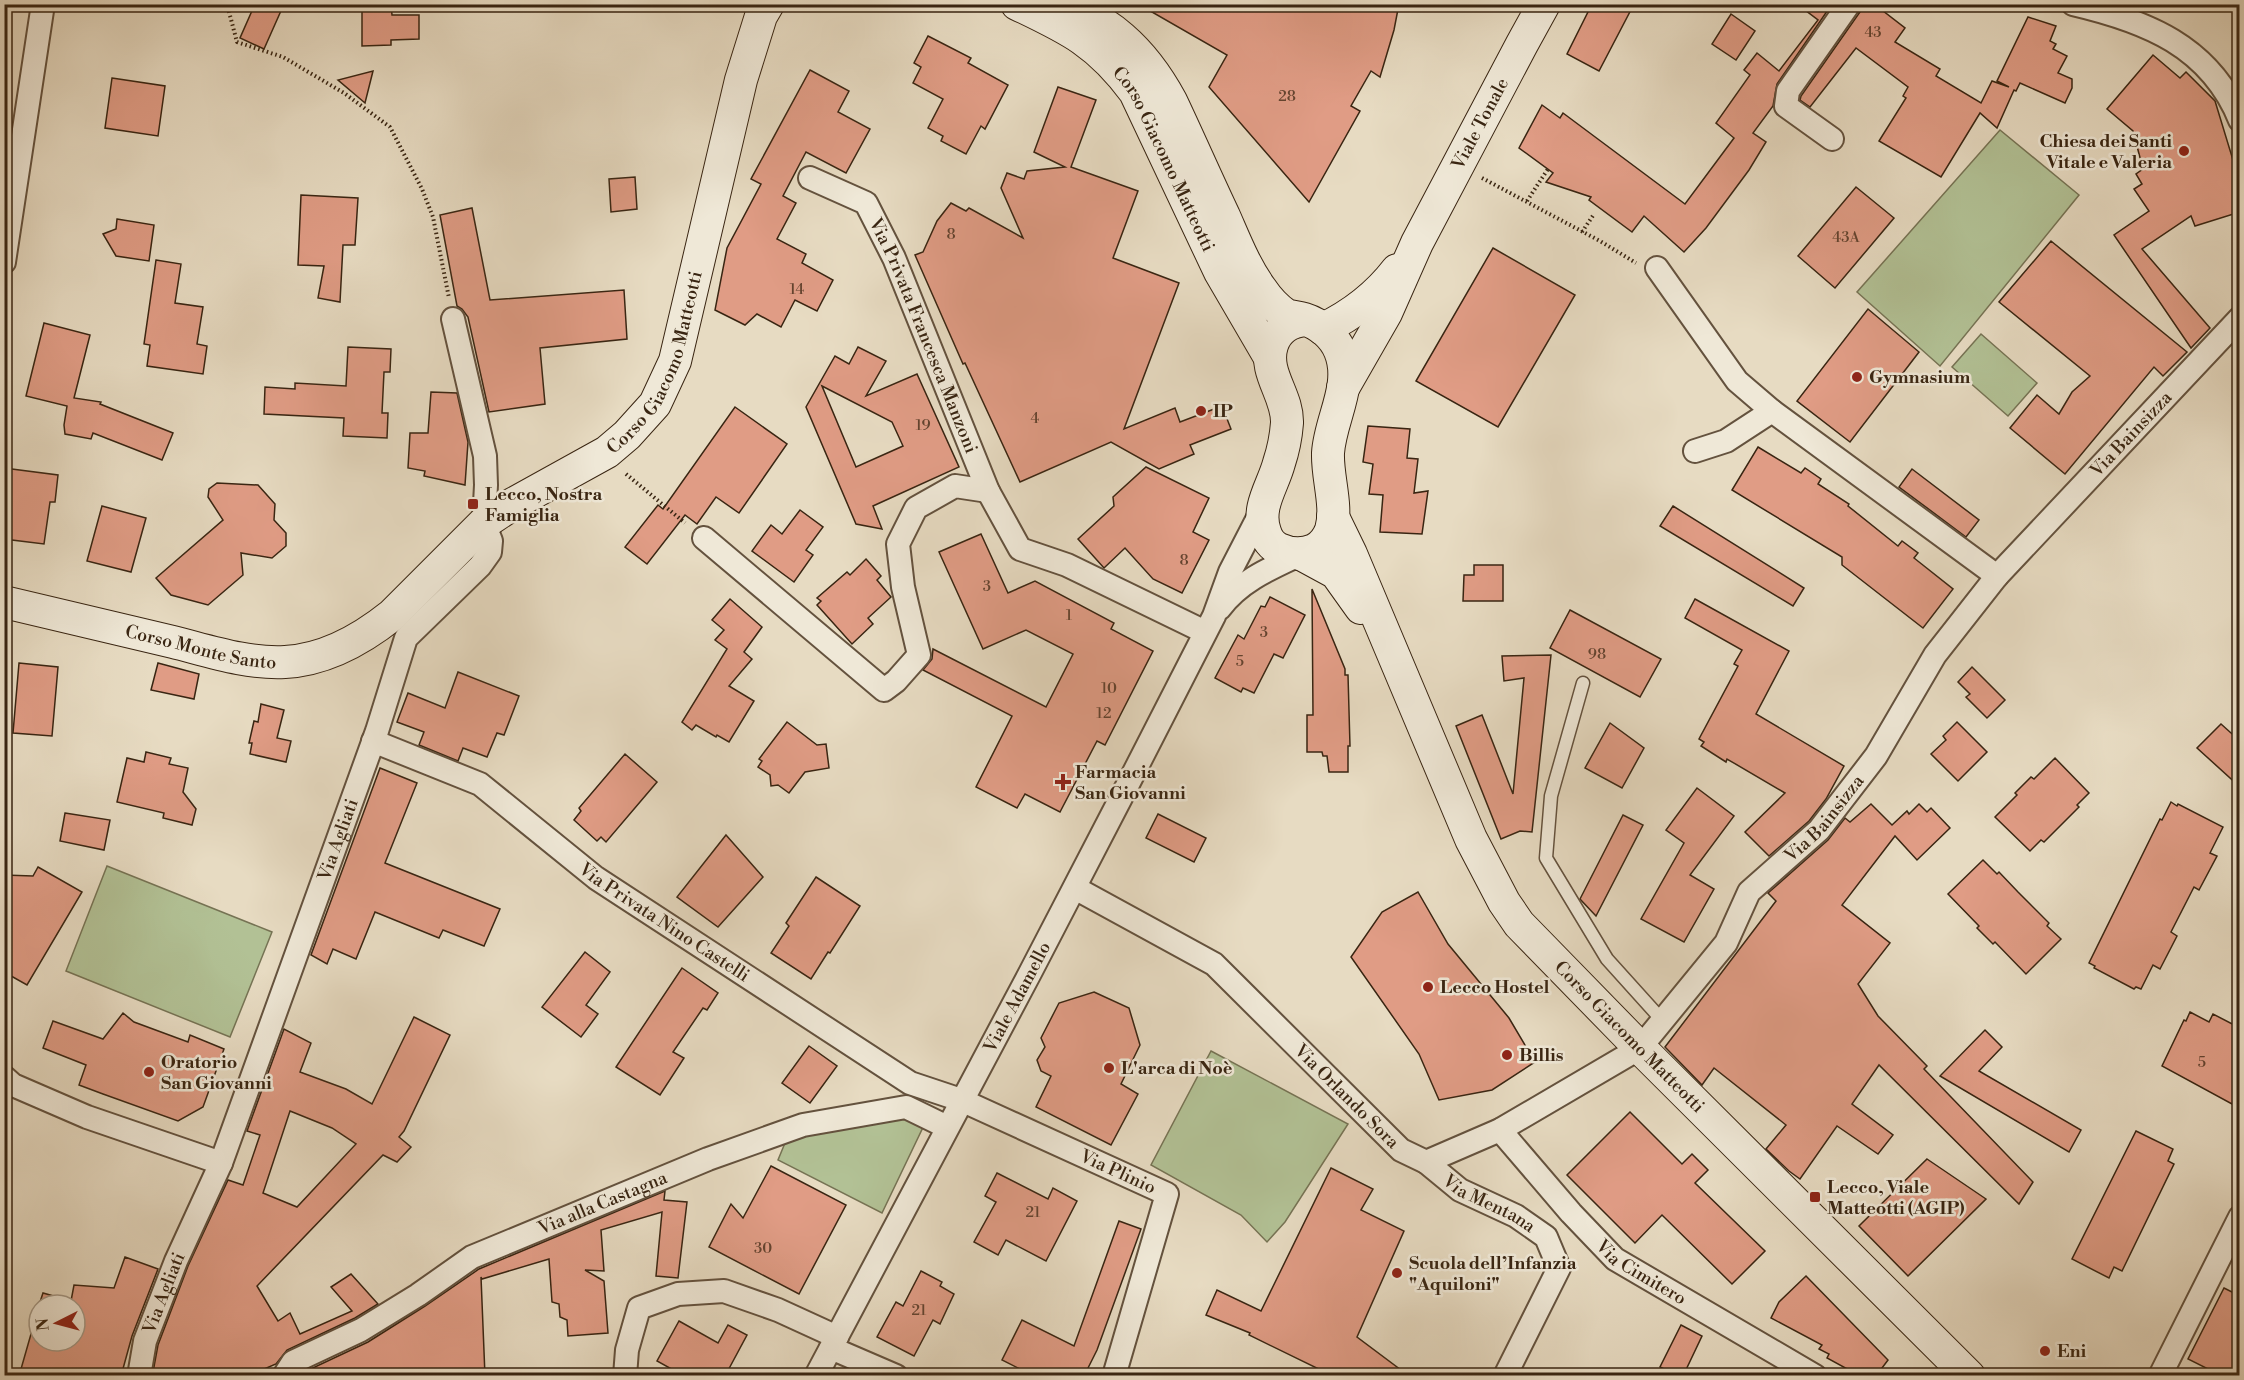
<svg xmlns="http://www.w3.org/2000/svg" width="2244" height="1380" viewBox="0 0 2244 1380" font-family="'Libre Bodoni',serif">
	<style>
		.green { fill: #b2c195; stroke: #767354; stroke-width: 1.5 }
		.building { fill: #e09c85; stroke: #392512; stroke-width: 1.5; fill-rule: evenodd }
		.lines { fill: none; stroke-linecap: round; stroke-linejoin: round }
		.lane-casing { stroke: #64523e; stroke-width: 15 }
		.street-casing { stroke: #64523e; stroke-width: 26 }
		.secondary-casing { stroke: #392512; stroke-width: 34 }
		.path { stroke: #392512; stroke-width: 4; stroke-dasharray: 1.5 3; stroke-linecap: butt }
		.lane { stroke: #efe8d7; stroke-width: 12 }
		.street { stroke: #efe8d7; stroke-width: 22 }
		.secondary { stroke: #efe8d7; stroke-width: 32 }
		.poi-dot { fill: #8f2418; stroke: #efe8d7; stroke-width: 2 }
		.labels { text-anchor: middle; stroke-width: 5; stroke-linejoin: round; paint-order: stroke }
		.number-label { font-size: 15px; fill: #63432f }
		.street-label { font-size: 18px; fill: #392512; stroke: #efe8d7 }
		.poi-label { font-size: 18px; font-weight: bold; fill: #392512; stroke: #efe8d7; text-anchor: start }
	</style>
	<rect width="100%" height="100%" fill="#e7dbc2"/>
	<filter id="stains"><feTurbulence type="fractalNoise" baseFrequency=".00333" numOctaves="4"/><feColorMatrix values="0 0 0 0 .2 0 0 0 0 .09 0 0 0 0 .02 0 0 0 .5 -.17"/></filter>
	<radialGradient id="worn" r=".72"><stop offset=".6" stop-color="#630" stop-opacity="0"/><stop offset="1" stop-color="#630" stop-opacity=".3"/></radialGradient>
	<!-- green -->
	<g class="green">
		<polygon points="2000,130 2079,195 1940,366 1857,292"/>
		<polygon points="1981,334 2037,383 2008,416 1952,367"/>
		<polygon points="107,866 272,932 230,1037 66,971"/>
		<polygon points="1211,1051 1348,1124 1285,1222 1267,1242 1241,1215 1151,1165"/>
		<polygon points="908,1113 926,1121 882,1213 778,1160 785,1143 807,1132"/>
	</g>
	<!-- building -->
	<g class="building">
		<polygon points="255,4 284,4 264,49 240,38"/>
		<polygon points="362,4 391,4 392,15 419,15 419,39 391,40 391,45 362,46"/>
		<polygon points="1138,4 1399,4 1394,30 1380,77 1371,71 1351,106 1360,111 1309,202 1209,87 1227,55"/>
		<polygon points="1592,4 1634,4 1599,71 1567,54"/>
		<polygon points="1797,4 1832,4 1777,84 1773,106 1753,133 1766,142 1749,170 1706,228 1684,252 1644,216 1632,232 1589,200 1591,197 1546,182 1553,173 1519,148 1542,105 1560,118 1563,113 1685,204 1734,138 1716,123 1750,75 1744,70 1757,53 1779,71 1818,20"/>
		<polygon points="1862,4 1874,4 1905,28 1895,42 1940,69 1936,76 1981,103 1992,81 2009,87 1997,81 2028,17 2056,26 2050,41 2056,44 2053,49 2067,56 2058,73 2072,79 2072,88 2065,103 2020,83 2016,91 2014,90 1997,128 1980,113 1941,177 1879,141 1906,98 1903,96 1908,87 1856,48 1810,107 1800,100 1801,96 1860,12"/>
		<polygon points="1731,14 1755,31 1736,60 1712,44"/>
		<polygon points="928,36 971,58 968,63 1008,85 985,129 981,126 966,154 941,141 943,136 928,128 943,99 913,83 921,67 914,63"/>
		<polygon points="2153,55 2180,78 2186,72 2215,101 2240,183 2240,212 2195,226 2191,216 2142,249 2210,328 2191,348 2114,235 2149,211 2134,189 2142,184 2136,174 2143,169 2133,131 2107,109"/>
		<polygon points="810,70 849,91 838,112 870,129 846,173 806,152 783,196 796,203 777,239 806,254 802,263 833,280 817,311 795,300 781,327 757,314 745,325 715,310 727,248 761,184 751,179"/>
		<polygon points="373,71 365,103 338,80"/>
		<polygon points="112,78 165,86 158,136 105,128"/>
		<polygon points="1058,87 1096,100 1071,167 1138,191 1113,258 1179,283 1124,429 1175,408 1180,422 1222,406 1231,429 1190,445 1194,454 1159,469 1111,442 1020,482 965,363 963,364 915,255 923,252 937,221 951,203 966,211 969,208 1023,238 1001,188 1007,173 1024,179 1027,171 1065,167 1034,152"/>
		<polygon points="635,177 637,209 611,212 609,179"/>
		<polygon points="1856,187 1894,218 1835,288 1798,256"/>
		<polygon points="301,195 358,198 355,245 343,245 340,302 318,298 324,266 298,265"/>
		<polygon points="472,208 490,300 624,290 627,339 540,348 545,404 489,412 468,317 462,309 457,306 440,215"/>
		<polygon points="117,219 154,225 149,261 116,256 103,234 116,229"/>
		<polygon points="2051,241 2187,352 2163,376 2154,367 2065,474 2010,428 2037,395 2059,414 2072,392 2090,376 1999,302"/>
		<polygon points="1493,248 1575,295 1498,427 1416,381"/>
		<polygon points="156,260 181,264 175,303 203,307 197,344 207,346 203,374 147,366 150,345 144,344"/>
		<polygon points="1868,309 1919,352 1850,442 1797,401"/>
		<polygon points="44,323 90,335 74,398 101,402 100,404 173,433 162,460 93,433 91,439 65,434 64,425 67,406 26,396"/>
		<polygon points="348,347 391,349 390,372 384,372 382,413 388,413 387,438 343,436 344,418 264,414 265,387 295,389 295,383 346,386"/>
		<path d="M858,347l28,14 -20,35 51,-22 42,93 -86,39 9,23 -26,-5 -50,-117 29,-51 14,8zM822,386l70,36 11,24 -47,21z"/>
		<polygon points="431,392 457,393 468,442 465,485 424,476 425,471 408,468 410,433 428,433"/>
		<polygon points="735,407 787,444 739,513 716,497 697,524 685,515 647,564 625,547 658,505 663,509"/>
		<polygon points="1368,426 1410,429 1407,458 1418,459 1414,493 1428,491 1422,534 1380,532 1383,495 1369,494 1373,464 1363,462"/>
		<polygon points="1758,447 1801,473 1805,468 1821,479 1818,484 1849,504 1848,506 1898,546 1902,541 1918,553 1914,558 1953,589 1923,628 1842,565 1842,557 1732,490"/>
		<polygon points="1146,467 1209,498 1193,532 1209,540 1182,593 1153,579 1125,548 1104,568 1078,539 1114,506 1113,497"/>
		<polygon points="4,468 58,475 55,502 50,502 44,544 4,539"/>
		<polygon points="1912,469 1979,520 1966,537 1899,487"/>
		<polygon points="217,483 258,485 275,504 274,520 286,533 286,546 272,558 241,553 243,575 208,605 171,595 156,578 223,520 208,497 209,489"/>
		<polygon points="102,506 146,518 131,572 87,561"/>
		<polygon points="1673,506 1804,588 1793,606 1660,526"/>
		<polygon points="800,510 823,527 806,550 813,555 794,582 752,551 771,525 782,534"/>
		<polygon points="981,534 1008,593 1035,581 1114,623 1111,629 1153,651 1105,745 1097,741 1060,812 1025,794 1017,808 976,787 1012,716 923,670 932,659 933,649 1046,707 1073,654 1026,630 983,649 939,552"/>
		<polygon points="866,559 881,576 877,580 891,597 868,618 873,624 852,644 817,605 821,601 817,598 847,572 850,575"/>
		<polygon points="1474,565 1503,565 1503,601 1463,601 1464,575 1474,575"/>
		<polygon points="1312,589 1345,669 1345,675 1348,675 1350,746 1348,746 1348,772 1329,772 1327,756 1323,756 1322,752 1307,752 1307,715 1313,715"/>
		<polygon points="1270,597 1305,615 1283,658 1274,654 1254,693 1243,688 1241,692 1215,678 1238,635 1244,639 1261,606 1265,607"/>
		<polygon points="730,599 762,627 744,652 752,659 729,686 754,701 729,742 717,735 716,737 696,725 692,730 682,722 727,649 715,640 724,630 712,620"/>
		<polygon points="1695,599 1789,651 1756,714 1844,766 1826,799 1809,821 1769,856 1745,832 1785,793 1727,759 1726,762 1701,746 1704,742 1699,739 1738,666 1734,664 1742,650 1685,618"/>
		<polygon points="1570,610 1661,659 1640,697 1550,648"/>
		<polygon points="1551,655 1532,832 1520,831 1501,839 1456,726 1482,715 1513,794 1524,678 1504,681 1502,656"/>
		<polygon points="19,663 58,667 52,736 13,733"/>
		<polygon points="158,663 199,674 194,699 151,690"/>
		<polygon points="1972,667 2005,700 1987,718 1966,697 1970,694 1958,682"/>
		<polygon points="458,672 519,696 504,735 497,733 487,757 463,748 458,761 419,745 424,732 397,722 408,693 445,708"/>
		<polygon points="261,704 284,710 277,738 291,741 286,762 250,754 252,743 249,743 254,721 258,722"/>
		<polygon points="787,722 817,745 826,744 829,768 805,772 789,793 778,785 771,786 770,775 758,767 762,761 759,759"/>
		<polygon points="1957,722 1987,752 1958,781 1931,754 1946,740 1943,736"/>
		<polygon points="1610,723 1644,748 1622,788 1585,768"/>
		<polygon points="2221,724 2240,741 2240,787 2197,748"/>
		<polygon points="146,752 171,758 169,764 188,768 183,792 196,809 192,825 163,818 164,813 117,802 127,758 144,762"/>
		<polygon points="625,754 657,782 606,842 601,837 597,841 574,820 581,811 579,808"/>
		<polygon points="2055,758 2089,793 2077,805 2079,807 2044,842 2041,840 2030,851 1995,817 2017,795 2015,793 2031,777 2034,779"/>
		<polygon points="380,768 417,783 385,863 500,909 484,946 443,930 439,938 375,912 356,959 333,949 327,964 311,955"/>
		<polygon points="1697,788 1734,816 1690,875 1714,889 1684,942 1641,919 1684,843 1666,830"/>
		<polygon points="2171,802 2177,806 2178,804 2223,827 2210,853 2217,856 2199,890 2194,887 2171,932 2177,936 2160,969 2153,965 2141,989 2136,987 2134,989 2094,968 2095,966 2089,963 2160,819 2162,820"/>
		<polygon points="1871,804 1892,825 1907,811 1909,814 1919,804 1927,812 1931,808 1950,828 1917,860 1895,836 1842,905 1890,943 1858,984 1878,1016 1927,1066 1924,1069 2033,1182 2019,1204 1879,1065 1852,1104 1893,1135 1878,1154 1837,1126 1800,1179 1789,1171 1766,1149 1786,1125 1714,1068 1702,1085 1665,1047 1776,901 1768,893 1828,840 1845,818 1850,822"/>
		<polygon points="65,813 110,820 104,850 60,841"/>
		<polygon points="1158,814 1206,838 1194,862 1146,838"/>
		<polygon points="1623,815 1643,825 1596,916 1580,899"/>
		<polygon points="726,835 763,877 718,927 677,897"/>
		<polygon points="1983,860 1997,874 1999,872 2018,892 2049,923 2047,926 2061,939 2026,974 1995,942 1993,944 1977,928 1979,926 1948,894"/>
		<polygon points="38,867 82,892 27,985 4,972 4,875 33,876"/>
		<polygon points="816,877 860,906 830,953 828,952 811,979 771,953 789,926 786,923"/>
		<polygon points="1418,892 1448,944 1509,1018 1535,1062 1492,1090 1439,1100 1419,1054 1351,957 1382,912"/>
		<polygon points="585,952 610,972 586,1005 598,1014 581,1037 542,1007"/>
		<polygon points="682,968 718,993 707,1010 703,1008 673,1052 684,1058 660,1095 616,1067"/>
		<polygon points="1094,992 1129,1008 1140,1045 1121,1084 1138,1094 1111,1145 1036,1107 1051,1076 1041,1071 1037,1060 1045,1047 1041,1038 1059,1003"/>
		<polygon points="2190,1012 2209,1022 2213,1014 2240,1028 2240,1092 2232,1104 2162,1066 2184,1020 2186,1021"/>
		<polygon points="123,1013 134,1022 188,1042 190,1035 224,1049 203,1107 178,1121 103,1094 79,1085 86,1065 43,1048 53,1021 103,1039"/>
		<path d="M414,1017l36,18 -46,96 -5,6 12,10 -14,15 -14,-7 -126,131 21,35 12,-8 10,21 52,-23 -21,-24 20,-13 27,30 -23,14 -68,32 -11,14 -28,12h-93l-2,-4 5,-27 30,-79 40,-86 15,5 17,-50 -13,-4 37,-102 27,14 -11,29 46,17 26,15zM290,1111l42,17 24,16 -59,63 -34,-14z"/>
		<polygon points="1985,1030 2002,1047 1979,1071 2081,1130 2069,1152 1940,1076"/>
		<polygon points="809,1046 837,1066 810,1103 782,1083"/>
		<polygon points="1630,1112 1682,1164 1692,1154 1708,1170 1695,1183 1765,1251 1732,1284 1662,1215 1635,1243 1567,1175"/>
		<polygon points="2136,1131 2173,1149 2168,1161 2174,1164 2122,1271 2114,1267 2109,1278 2072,1259"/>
		<polygon points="1927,1159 1986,1199 1908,1276 1859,1226"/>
		<polygon points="771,1166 846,1205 799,1294 709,1247 731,1204 743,1218"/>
		<polygon points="1331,1168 1373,1189 1361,1210 1404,1231 1357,1337 1409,1376 1333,1376 1249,1335 1250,1333 1206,1315 1217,1290 1261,1311"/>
		<polygon points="997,1173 1048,1199 1053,1188 1077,1201 1046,1261 1006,1240 998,1255 974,1242 996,1202 985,1196"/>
		<polygon points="665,1191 664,1200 687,1202 678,1278 656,1276 662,1212 601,1230 604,1271 585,1270 604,1281 608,1333 568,1336 567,1320 560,1317 559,1304 552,1302 549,1259 482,1279 481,1277 485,1376 300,1376 302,1373 368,1342 425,1306 479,1269"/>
		<polygon points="1119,1221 1141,1229 1097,1350 1084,1376 1034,1376 1002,1360 1022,1320 1074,1346"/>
		<polygon points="125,1257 158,1269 132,1336 121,1376 19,1376 39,1306 39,1341 75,1341 75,1305 39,1305 43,1293 71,1301 74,1285 114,1288"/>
		<polygon points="921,1271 942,1282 940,1286 954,1294 940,1324 933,1320 914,1356 877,1337 896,1302 903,1306"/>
		<polygon points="1806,1276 1888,1360 1876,1376 1860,1376 1827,1358 1829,1354 1819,1349 1822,1345 1771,1318 1779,1302"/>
		<polygon points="2224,1288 2240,1296 2240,1363 2233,1376 2222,1376 2188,1359"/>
		<polygon points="679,1321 718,1343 728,1325 747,1335 725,1376 684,1376 657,1361"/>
		<polygon points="1681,1325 1702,1336 1683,1376 1678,1376 1660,1367"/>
	</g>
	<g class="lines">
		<!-- lane casing -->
		<g class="lane-casing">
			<polyline id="lane" points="1583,683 1551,796 1546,858 1607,959 1662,1020"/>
		</g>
		<!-- street casing -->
		<g class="street-casing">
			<g id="street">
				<path d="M2073,4c73,17 137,42 167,116"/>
				<polyline points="1832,139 1786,106 1788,91 1849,4"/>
				<path id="s1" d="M810,178l56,25 28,55 94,233 32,58 47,16 138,67"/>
				<polyline points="4,262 43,4"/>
				<polyline points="1657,268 1737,381 1772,411 1997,576"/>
				<polyline points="1695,451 1726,441 1772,411"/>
				<polyline points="704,538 884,690 896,681 919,655 903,587 898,544 916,508 955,486 988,491"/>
				<path d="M1220,608c20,-27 51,-40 81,-54"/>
				<path id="s2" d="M373,741l107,43 116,94 314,205 51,17 206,94 -53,182"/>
				<path id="s3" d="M1075,888l139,76 187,186 25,12 74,-32 140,-82 86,-105 23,-51 70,-62 57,-74 59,-101 62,-79 243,-258"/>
				<polyline points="4,1077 13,1085 87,1117 221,1163"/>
				<path id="s4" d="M1500,1130l71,83 44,46 200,117"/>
				<path id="s5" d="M1426,1162l34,28 56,26 30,21 13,31 -54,108"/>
				<polyline points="831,1348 896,1376"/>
				<path id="s6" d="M139,1376l6,-35 31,-80 45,-98 156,-432 29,-93 74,-72 10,-14 1,-11 -7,-18 2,-38 -1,-29 -32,-137"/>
				<path id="s7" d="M284,1376l9,-14 68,-32 57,-35 54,-38 236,-98 95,-34 103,-18 41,20"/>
				<polyline points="625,1376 627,1350 639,1308 678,1294 724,1291 778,1310 837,1337"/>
				<path id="s8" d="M816,1376l214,-403 96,-185 88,-172 16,-44 33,-64"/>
				<polyline points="2160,1376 2240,1217"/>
			</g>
		</g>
		<!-- secondary casing -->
		<g class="secondary-casing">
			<g id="secondary">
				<path id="s9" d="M1017,4c53,25 82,39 118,88l85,180 49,84"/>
				<path d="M1050,4c56,8 95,49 121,97 18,38 35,77 53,115 11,25 21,51 37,73 6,9 16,20 25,26 6,2 12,2 18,4 16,5 30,17 36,32 14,34 -10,68 -12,102 -1,25 10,53 3,77 -3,8 -9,16 -17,20 -12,5 -24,4 -35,-1 -7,-3 -12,-10 -14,-17 -9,-25 8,-46 14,-69 4,-12 7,-27 8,-40 1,-28 -24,-50 -15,-78 5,-16 19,-24 34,-25"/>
				<path d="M1323,329c29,-14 54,-33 74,-59"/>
				<path id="s10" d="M1343,388l43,-75 31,-70 105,-199 22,-40"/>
				<path id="s11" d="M1333,517l18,37 120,285 33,63 15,22 121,124 329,328"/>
				<polyline points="1301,554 1336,573 1361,608"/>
				<path id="s12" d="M4,602c57,13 113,27 169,40 36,9 74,22 112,20 39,-2 77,-23 107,-47l92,-92 27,-18 96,-53 20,-17 28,-31 20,-43 66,-281 20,-64 7,-12"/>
			</g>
		</g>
		<!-- path -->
		<g class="path">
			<polyline points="214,4 228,8 237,42 283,57 344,93 390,127 422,189 433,217 449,298"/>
			<polyline points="1482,178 1600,241 1636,263"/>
			<polyline points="1527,201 1548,169"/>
			<polyline points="1582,232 1594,214"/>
			<polyline points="626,474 685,523"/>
		</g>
		<!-- lane -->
		<use href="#lane" class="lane"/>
		<!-- street -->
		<use href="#street" class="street"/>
		<!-- secondary -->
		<use href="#secondary" class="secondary"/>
	</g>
	<!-- markers -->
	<g class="poi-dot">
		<circle cx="2184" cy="151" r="6"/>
		<circle cx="1857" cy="377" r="6"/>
		<circle cx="1201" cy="411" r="6"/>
		<rect x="467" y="498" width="12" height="12" rx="3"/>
		<path d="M1060 773h6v6h6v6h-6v6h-6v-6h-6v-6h6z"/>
		<circle cx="1428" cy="987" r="6"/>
		<circle cx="1507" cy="1055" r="6"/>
		<circle cx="1109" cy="1068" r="6"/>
		<circle cx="149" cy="1072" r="6"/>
		<rect x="1809" y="1191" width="12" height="12" rx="3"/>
		<circle cx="1397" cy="1273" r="6"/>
		<circle cx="2045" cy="1351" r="6"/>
	</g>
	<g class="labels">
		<!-- number labels -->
		<g class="number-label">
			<text x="1873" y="37">43</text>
			<text x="1287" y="101">28</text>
			<text x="951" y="239">8</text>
			<text x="1846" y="242">43A</text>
			<text x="797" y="294">14</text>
			<text x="1035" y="423">4</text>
			<text x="923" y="430">19</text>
			<text x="1184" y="565">8</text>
			<text x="987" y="591">3</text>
			<text x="1069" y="620">1</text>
			<text x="1264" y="637">3</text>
			<text x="1597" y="659">98</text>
			<text x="1240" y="666">5</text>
			<text x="1109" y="693">10</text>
			<text x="1104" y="718">12</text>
			<text x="2202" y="1067">5</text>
			<text x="1033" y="1217">21</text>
			<text x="763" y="1253">30</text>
			<text x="919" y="1315">21</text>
		</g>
		<!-- street labels -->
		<g class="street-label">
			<text dy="6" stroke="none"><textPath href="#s10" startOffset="298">Viale Tonale</textPath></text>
			<text dy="6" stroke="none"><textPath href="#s9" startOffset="222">Corso Giacomo Matteotti</textPath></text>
			<text dy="6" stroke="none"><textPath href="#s1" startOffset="206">Via Privata Francesca Manzoni</textPath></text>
			<text dy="6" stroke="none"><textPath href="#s12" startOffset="784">Corso Giacomo Matteotti</textPath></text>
			<text dy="6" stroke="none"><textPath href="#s3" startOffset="1484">Via Bainsizza</textPath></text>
			<text dy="6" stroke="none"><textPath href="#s12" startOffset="202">Corso Monte Santo</textPath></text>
			<text dy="6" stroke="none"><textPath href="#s3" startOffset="990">Via Bainsizza</textPath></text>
			<text dy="6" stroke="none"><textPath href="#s6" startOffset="573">Via Agliati</textPath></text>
			<text dy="6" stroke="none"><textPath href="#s2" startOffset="346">Via Privata Nino Castelli</textPath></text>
			<text dy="6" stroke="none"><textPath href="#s8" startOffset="429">Viale Adamello</textPath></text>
			<text dy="6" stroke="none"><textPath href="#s11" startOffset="606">Corso Giacomo Matteotti</textPath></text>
			<text dy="6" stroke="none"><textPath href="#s3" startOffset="346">Via Orlando Sora</textPath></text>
			<text dy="6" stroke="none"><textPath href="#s2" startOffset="866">Via Plinio</textPath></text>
			<text dy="6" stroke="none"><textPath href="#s7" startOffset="366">Via alla Castagna</textPath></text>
			<text dy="6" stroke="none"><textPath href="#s5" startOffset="76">Via Mentana</textPath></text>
			<text dy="6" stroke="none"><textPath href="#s4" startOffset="202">Via Cimitero</textPath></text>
			<text dy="6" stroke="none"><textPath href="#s6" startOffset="87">Via Agliati</textPath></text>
		</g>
		<!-- poi labels -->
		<g class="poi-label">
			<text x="2172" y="147" text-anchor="end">Chiesa dei Santi<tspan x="2172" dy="21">Vitale e Valeria</tspan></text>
			<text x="1869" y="383">Gymnasium</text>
			<text x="1213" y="417">IP</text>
			<text x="485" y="500">Lecco, Nostra<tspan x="485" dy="21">Famiglia</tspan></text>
			<text x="1075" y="778">Farmacia<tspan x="1075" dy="21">San Giovanni</tspan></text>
			<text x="1440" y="993">Lecco Hostel</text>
			<text x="1519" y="1061">Billis</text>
			<text x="161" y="1068">Oratorio<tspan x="161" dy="21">San Giovanni</tspan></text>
			<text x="1121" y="1074">L'arca di Noè</text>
			<text x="1827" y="1193">Lecco, Viale<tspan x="1827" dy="21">Matteotti (AGIP)</tspan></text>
			<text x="1409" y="1269">Scuola dell’Infanzia<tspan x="1409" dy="21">"Aquiloni"</tspan></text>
			<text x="2057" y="1357">Eni</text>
		</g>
	</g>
	<!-- margin -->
	<rect width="2244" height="1380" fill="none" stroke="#e7dbc2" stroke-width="24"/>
	<rect x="6" y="6" width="2232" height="1368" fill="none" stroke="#392512" stroke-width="3"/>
	<rect x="12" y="12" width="2220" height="1356" fill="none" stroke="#392512" stroke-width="1.5"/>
	<!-- north arrow -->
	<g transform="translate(57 1323) rotate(264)"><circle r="28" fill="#efe8d7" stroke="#a69a88" stroke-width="1.5"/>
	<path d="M0-4.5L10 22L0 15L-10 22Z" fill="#8f2418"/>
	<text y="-9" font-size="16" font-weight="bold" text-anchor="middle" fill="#392512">N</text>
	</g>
	<rect width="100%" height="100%" filter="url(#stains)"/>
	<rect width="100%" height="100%" fill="url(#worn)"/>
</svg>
